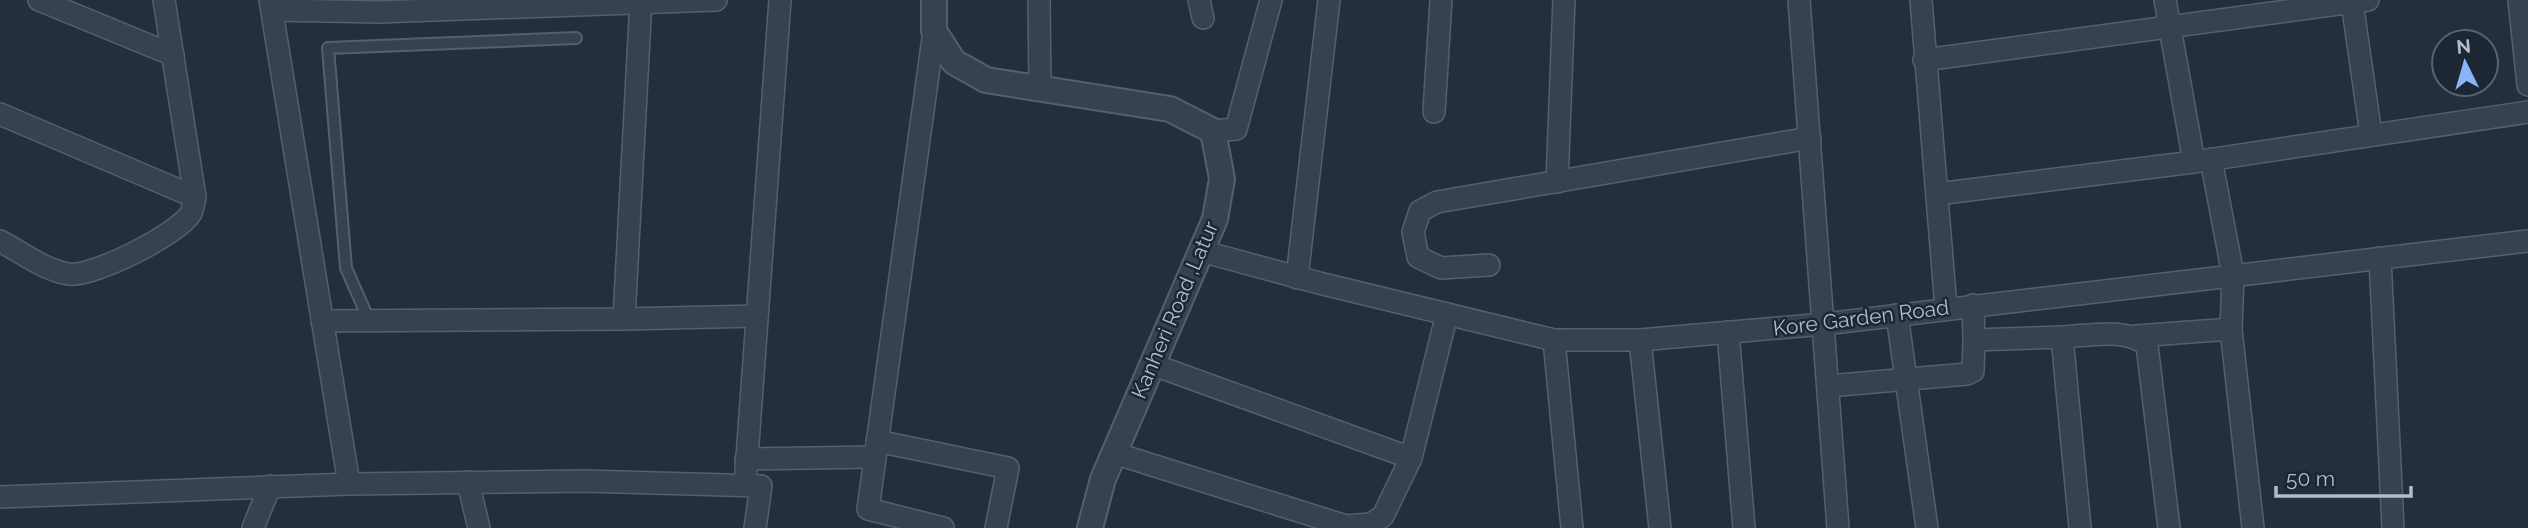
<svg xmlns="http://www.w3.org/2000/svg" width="2528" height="528" viewBox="0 0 2528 528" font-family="Raleway,sans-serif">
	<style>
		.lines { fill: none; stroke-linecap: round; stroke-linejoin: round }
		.service-casing { stroke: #565f6c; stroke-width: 14 }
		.minor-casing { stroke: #565f6c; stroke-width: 24 }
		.tertiary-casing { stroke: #565f6c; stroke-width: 28 }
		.service { stroke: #38414e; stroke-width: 10 }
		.minor { stroke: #38414e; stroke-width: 21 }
		.tertiary { stroke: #38414e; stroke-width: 24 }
		.labels { text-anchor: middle; stroke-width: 5; stroke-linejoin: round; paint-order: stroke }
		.street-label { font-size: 21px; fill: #b4bcc9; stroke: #1d2633 }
	</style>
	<rect width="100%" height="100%" fill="#242f3e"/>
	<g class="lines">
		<!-- service casing -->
		<g class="service-casing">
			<polyline id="service" points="369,320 346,268 328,48 576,38"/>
		</g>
		<!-- minor casing -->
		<g class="minor-casing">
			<g id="minor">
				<polyline points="39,0 173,55"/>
				<polyline points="164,0 195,197"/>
				<polyline points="270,0 349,484"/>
				<polyline points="1039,0 1040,89"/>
				<polyline points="1199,0 1203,18"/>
				<polyline points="1799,0 1838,528"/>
				<polyline points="1921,0 1946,308"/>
				<polyline points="2165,0 2194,162"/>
				<polyline points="2519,0 2528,85"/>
				<polyline points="2352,2 2371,135"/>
				<polyline points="272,10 379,12 716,0"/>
				<polyline points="934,31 868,509 943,528"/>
				<polyline points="1924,60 2368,0"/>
				<polyline points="1434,112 1441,0"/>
				<path d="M0,114l195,83c-1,5 -2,11 -4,16 -12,21 -99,65 -123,61 -24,-4 -47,-22 -68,-33"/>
				<polyline points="1213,131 1236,129 1271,0"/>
				<polyline points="2211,159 2233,275 2231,329 2253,528"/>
				<polyline points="1557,182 1564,0"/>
				<polyline points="1937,194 2194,162 2528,112"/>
				<polyline points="1201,251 1319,283 1554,340 1640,340 1824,324 2528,241"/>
				<polyline points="2380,258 2393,528"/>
				<polyline points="1489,265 1441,268 1418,257 1413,232 1420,211 1437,202 1810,138"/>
				<polyline points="1297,278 1329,0"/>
				<polyline points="1973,305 1974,340 2062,337 2080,528"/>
				<polyline points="1897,315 1927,528"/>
				<polyline points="624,319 757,316"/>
				<polyline points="322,321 624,319 641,0"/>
				<polyline points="1728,332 1744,528"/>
				<polyline points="2136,336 2231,329"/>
				<path d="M2062,337c27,-1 63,-10 85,8l22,183"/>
				<polyline points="1554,340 1572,528"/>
				<polyline points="1640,340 1660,528"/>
				<polyline points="1154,365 1411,458"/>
				<polyline points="1828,386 1967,374 1973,371 1974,340"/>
				<polyline points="877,441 1008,468 996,528"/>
				<polyline points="1114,453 1346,526 1371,524 1383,516 1411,458 1447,314"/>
				<polyline points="746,459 875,457"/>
				<polyline points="468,482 479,528"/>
				<polyline points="745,485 780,0"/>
				<polyline points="0,497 349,484 585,481 761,486 755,528"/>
				<polyline points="253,528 270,486"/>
			</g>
		</g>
		<!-- tertiary casing -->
		<g class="tertiary-casing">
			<polyline id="tertiary" points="934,0 934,31 954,62 986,80 1170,109 1213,131 1222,179 1215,219 1103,479 1090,528"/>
		</g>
		<!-- service -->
		<use href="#service" class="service"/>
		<!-- minor -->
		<use href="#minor" class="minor"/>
		<!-- tertiary -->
		<use href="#tertiary" class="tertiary"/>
	</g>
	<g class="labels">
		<!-- street labels -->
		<g class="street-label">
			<text transform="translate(1175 310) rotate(-67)" y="7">Kanheri Road ,Latur</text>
			<text transform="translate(1861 318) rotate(-7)" y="7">Kore Garden Road</text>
		</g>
	</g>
	<!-- north arrow -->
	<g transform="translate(2465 63) rotate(355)"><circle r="33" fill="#1d2633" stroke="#59626f" stroke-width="2"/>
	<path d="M0-5L12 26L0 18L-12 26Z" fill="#8ab4f8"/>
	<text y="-10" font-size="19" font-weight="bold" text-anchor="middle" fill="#b4bcc9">N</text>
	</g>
	<!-- scale -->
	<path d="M2276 486v10h135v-10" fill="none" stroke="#b4bcc9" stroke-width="3.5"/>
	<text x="2286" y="486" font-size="21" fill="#b4bcc9" stroke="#1d2633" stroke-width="5" paint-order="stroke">50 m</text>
</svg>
